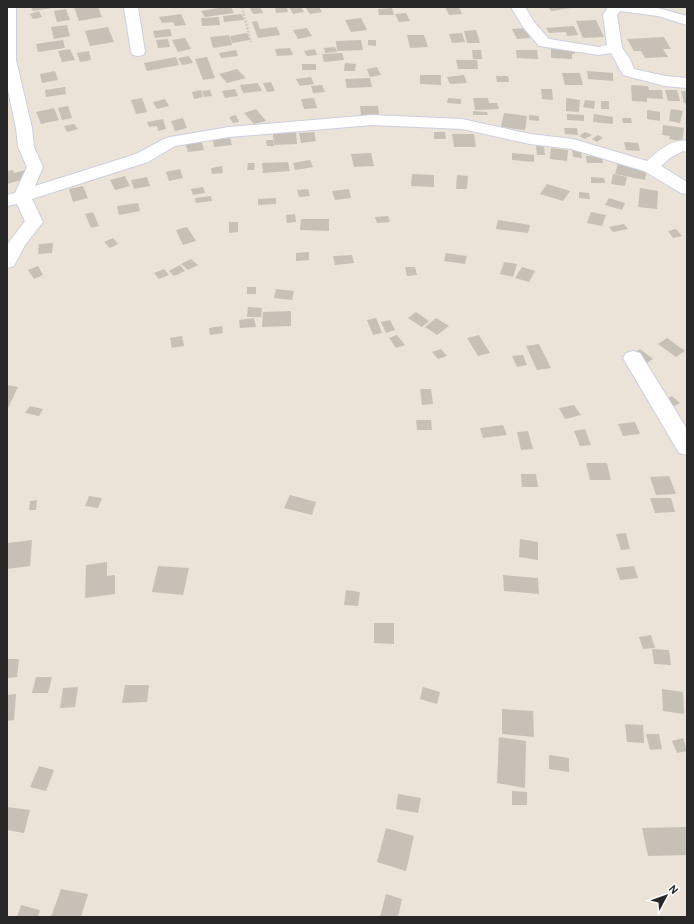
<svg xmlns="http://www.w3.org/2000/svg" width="694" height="924" viewBox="0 0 694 924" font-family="Overpass,sans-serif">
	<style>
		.building { fill: #c6c0b7 }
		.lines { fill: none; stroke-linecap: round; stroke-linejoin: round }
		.minor-casing { stroke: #cdcfe1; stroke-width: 2 }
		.path { stroke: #c7c7c7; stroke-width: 2; stroke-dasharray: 2 1.5; stroke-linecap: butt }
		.minor { fill: #fff; fill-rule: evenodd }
	</style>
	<rect width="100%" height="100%" fill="#ebe3d7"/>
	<!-- building -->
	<g class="building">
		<polygon points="31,7 52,7 52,8 33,11"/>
		<polygon points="74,7 98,7 102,17 79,21"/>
		<polygon points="224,7 231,7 234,13 205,17 201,11"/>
		<polygon points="260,7 263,13 253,14 250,8"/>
		<polygon points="275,7 287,7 288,12 276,13"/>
		<polygon points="289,7 301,7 304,12 293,14"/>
		<polygon points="305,7 319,7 322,12 310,14"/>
		<polygon points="445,7 459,7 462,14 449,15"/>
		<polygon points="548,7 570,7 571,8 551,11"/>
		<polygon points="392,8 394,15 379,15 378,9"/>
		<polygon points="66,9 70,20 57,22 54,11"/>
		<polygon points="39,11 42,17 33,19 30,14"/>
		<polygon points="406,13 410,21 399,22 395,14"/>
		<polygon points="181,14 186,25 175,26 173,22 162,23 159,17"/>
		<polygon points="242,14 244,20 224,22 223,16"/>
		<polygon points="219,17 220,25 202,26 201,18"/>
		<polygon points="361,18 367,30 351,32 345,20"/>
		<polygon points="596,20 604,37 583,38 576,21"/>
		<polygon points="257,21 260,29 277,27 280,35 258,38 252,22"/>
		<polygon points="67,25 70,36 54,39 51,27"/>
		<polygon points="574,26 578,35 567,36 566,32 549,33 546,28"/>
		<polygon points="108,27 114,42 90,46 85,31"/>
		<polygon points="307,28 312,36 298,39 293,30"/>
		<polygon points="525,28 530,38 517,39 512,29"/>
		<polygon points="170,29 172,36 155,38 153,31"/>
		<polygon points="476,30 480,43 467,43 464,31"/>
		<polygon points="247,33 250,40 232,43 230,36"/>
		<polygon points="462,33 465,42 452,43 449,34"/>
		<polygon points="229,35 232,45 213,48 210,37"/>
		<polygon points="407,35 424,35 428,47 410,48"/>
		<polygon points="664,37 671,49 663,49 668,57 645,58 641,51 634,51 627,39"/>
		<polygon points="185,38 191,49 178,52 172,40"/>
		<polygon points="168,39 170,47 158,48 156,40"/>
		<polygon points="63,40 65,48 38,52 36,44"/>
		<polygon points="361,40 363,50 337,51 336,41"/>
		<polygon points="368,40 376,40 376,46 368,45"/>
		<polygon points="335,47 337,52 325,53 324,48"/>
		<polygon points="290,48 293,55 277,56 275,49"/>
		<polygon points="70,49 75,60 62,62 58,51"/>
		<polygon points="315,49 317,55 307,56 304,51"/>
		<polygon points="551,49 574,50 575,54 572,54 572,59 551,58"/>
		<polygon points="236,50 238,56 221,58 219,53"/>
		<polygon points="472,50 481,50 482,59 473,59"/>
		<polygon points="516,50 537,50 538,59 517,58"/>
		<polygon points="89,51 91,60 80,62 77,53"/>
		<polygon points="342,53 344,60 324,62 322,54"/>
		<polygon points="189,56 193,63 182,65 178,58"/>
		<polygon points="176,57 179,65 147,71 144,63"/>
		<polygon points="207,57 215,78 203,80 195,59"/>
		<polygon points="456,60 477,60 478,69 458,69"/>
		<polygon points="345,63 356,64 355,71 344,71"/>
		<rect x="302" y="64" width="14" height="6"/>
		<polygon points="377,67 381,75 370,77 367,69"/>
		<polygon points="237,69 246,78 227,83 219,74"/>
		<polygon points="55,71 58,80 42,83 40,74"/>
		<polygon points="587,71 613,73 613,81 588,79"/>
		<polygon points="562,73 580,73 583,85 565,85"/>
		<polygon points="420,75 441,75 441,85 420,84"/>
		<polygon points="464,75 467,83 450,84 447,77"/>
		<polygon points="496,76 508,76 509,82 497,82"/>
		<polygon points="311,77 314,84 300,86 296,79"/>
		<polygon points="370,78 372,87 347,88 345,79"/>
		<polygon points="271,82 275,91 267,92 263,83"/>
		<polygon points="258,83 262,91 243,93 240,85"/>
		<polygon points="322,85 325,92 313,93 311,86"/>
		<polygon points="631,85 648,86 649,90 662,90 663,99 647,98 647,102 632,101"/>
		<polygon points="65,87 66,94 46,97 45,90"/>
		<polygon points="235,89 238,96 225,98 222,91"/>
		<polygon points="541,89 552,89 553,100 542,99"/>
		<polygon points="201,90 203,97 194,99 192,92"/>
		<polygon points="210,90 212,96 204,97 202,91"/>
		<polygon points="665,90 677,90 680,101 668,101"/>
		<polygon points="681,91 687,91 687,104 684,103"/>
		<polygon points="142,98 147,112 136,114 131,100"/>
		<polygon points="314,98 317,108 304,109 301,99"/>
		<polygon points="448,98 461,99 461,104 447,103"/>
		<polygon points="473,98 488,98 489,103 497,103 499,109 475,110"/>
		<polygon points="566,98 580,100 579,112 566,111"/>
		<polygon points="165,99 169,106 157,109 153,102"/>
		<polygon points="585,100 595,101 594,109 583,107"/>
		<rect x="601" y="101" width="8" height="8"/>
		<polygon points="68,106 72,118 62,120 58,108"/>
		<polygon points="360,106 378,106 379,115 361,115"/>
		<polygon points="54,108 59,120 41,124 36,112"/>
		<polygon points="256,109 266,121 254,124 244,113"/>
		<polygon points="671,109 683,111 680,123 669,121"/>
		<polygon points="647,110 660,112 660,121 647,119"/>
		<polygon points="473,111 487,112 488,115 473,115"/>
		<polygon points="504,113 527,116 525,130 501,127"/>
		<polygon points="567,114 584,115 584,121 567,120"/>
		<polygon points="594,114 613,117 613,124 593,122"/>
		<polygon points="236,115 239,122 233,123 229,117"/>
		<polygon points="529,115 539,116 539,121 529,120"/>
		<polygon points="183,118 187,128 175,131 171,121"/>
		<polygon points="622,118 631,118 632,123 623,123"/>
		<polygon points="163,119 166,129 158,131 157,126 149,127 147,122"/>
		<polygon points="74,124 78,129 67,132 64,126"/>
		<polygon points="663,125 684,128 682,141 669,139 670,136 662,135"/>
		<polygon points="564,128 577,128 578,135 565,134"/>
		<polygon points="296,132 297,144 274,145 273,134"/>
		<polygon points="314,132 316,141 301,143 299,133"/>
		<polygon points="434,132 445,132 446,139 434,139"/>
		<polygon points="585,132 592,135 585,139 579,136"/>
		<polygon points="452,134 474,134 476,147 454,147"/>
		<polygon points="598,135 603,138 597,142 592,139"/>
		<polygon points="230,138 232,145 214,147 213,140"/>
		<polygon points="201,140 204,150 188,152 185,143"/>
		<polygon points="266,140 273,140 274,146 267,146"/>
		<polygon points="624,142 638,143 640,151 626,150"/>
		<polygon points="536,146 544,146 545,155 537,155"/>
		<polygon points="551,148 568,150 567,161 550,159"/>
		<polygon points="572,150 581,151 582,158 573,157"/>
		<polygon points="371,153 374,166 354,167 351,154"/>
		<polygon points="512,153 534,155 534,162 512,160"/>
		<polygon points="586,156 602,157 603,163 587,163"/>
		<polygon points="310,160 313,167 295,170 293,163"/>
		<polygon points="288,162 290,171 263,173 262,163"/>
		<polygon points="248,163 255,163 254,170 247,170"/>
		<polygon points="618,164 647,170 645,180 615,174"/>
		<polygon points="222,166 223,173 212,174 211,168"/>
		<polygon points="180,169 183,178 169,181 166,172"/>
		<polygon points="13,170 14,173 26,170 29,178 7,184 7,171"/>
		<polygon points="412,174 434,175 434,187 411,186"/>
		<polygon points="613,174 627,177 625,186 611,184"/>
		<polygon points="457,175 468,176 467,189 456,189"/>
		<polygon points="125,176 130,186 115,190 110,180"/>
		<polygon points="147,177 150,186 134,189 131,180"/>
		<polygon points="591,177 604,178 605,183 591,183"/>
		<polygon points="547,184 570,191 563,201 540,194"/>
		<polygon points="83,186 88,198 73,202 69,189"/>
		<polygon points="203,187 205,193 193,195 191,189"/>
		<polygon points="640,188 658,191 657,209 638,207"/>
		<polygon points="308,189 310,196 299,197 297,190"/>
		<polygon points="349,189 351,198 335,200 332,191"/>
		<polygon points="579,192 589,193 590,199 579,198"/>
		<polygon points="211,196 212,201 196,203 195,198"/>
		<polygon points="276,198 276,204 258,205 258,199"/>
		<polygon points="609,198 625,203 622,210 605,205"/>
		<polygon points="138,203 140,211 119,215 117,206"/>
		<polygon points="93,212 99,226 91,228 85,214"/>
		<polygon points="591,212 606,215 602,226 587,223"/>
		<polygon points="295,214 296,222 287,223 286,215"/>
		<polygon points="388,216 390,222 377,223 375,217"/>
		<polygon points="301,219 329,219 329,231 300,230"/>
		<polygon points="498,220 530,225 528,233 496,229"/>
		<polygon points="229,222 238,222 238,232 229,233"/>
		<polygon points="624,224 628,229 613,232 609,227"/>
		<polygon points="187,227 196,241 183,245 176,230"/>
		<polygon points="676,229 682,236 673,238 668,231"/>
		<polygon points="113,238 118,244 110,248 104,242"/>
		<polygon points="53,243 52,253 38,254 39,244"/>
		<polygon points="309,252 309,260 296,261 296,253"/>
		<polygon points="446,253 467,256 465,264 444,261"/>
		<polygon points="352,255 354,263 335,265 333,256"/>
		<polygon points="191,259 198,265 188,270 181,264"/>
		<polygon points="504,262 517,264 513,277 500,274"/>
		<polygon points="180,265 185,271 174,276 169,271"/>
		<polygon points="38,266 43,275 34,279 28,270"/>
		<polygon points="405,267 415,267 417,275 407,276"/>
		<polygon points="522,267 535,271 529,282 515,278"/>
		<polygon points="164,269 169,275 159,279 154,273"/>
		<rect x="247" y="287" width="9" height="7"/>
		<polygon points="276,289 294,291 292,300 274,298"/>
		<polygon points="248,307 262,308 261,317 247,317"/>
		<polygon points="291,311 291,326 262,327 263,312"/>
		<polygon points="416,312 429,321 422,327 408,318"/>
		<polygon points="254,318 256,327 240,328 239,320"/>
		<polygon points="376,318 382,333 373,335 367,320"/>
		<polygon points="436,318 449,326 437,335 425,327"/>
		<polygon points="390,320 395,330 386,333 381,322"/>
		<polygon points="222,326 223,333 210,335 209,328"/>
		<polygon points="397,335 405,345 396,348 389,338"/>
		<polygon points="479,335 490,353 478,356 467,338"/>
		<polygon points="182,336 184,346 172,348 170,338"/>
		<polygon points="667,338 685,351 676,357 658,344"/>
		<polygon points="539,344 551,368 537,370 526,346"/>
		<polygon points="441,349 447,356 438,359 432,352"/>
		<polygon points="640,349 653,359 645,364 632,354"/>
		<polygon points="523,355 527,365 517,367 512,356"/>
		<polygon points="7,385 18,387 7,410"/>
		<polygon points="420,389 431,389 433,404 422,405"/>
		<polygon points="672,396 680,403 669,409 661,401"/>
		<polygon points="574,405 581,415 565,419 559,408"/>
		<polygon points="30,406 43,409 39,416 25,413"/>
		<polygon points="416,420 431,420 432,430 417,430"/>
		<polygon points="635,422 640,434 623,436 618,424"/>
		<polygon points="503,425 507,435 483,438 480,428"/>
		<polygon points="585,429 591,445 580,446 574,431"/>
		<polygon points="528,431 533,449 521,450 517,432"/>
		<polygon points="586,463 607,463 611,480 590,480"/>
		<polygon points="521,474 536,474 538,487 522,487"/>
		<polygon points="669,476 676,494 656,495 650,477"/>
		<polygon points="290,495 316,502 312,515 284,508"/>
		<polygon points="89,496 102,498 98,508 85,506"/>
		<polygon points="650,498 671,498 675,512 655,513"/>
		<polygon points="37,500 36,510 29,510 30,501"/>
		<polygon points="626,533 630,549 621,550 616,534"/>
		<polygon points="520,539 538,542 538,560 519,557"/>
		<polygon points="32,540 30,566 7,569 7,543"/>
		<polygon points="107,562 107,576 115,575 115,594 85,598 86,565"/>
		<polygon points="158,566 189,568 183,595 152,592"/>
		<polygon points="634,566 638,578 620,580 616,568"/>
		<polygon points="503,575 538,578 539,594 504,591"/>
		<polygon points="346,590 360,592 358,606 344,605"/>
		<polygon points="374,623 394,623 394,644 374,643"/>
		<polygon points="651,635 655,648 643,649 639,637"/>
		<polygon points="652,649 669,650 671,665 654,664"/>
		<polygon points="7,659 19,659 17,677 7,678"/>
		<polygon points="36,677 52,677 48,693 32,693"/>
		<polygon points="125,685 149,685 147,702 122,703"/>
		<polygon points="78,687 75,707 60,708 63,688"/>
		<polygon points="423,687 440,692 437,704 420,699"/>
		<polygon points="662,689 683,692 684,714 663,711"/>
		<polygon points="16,694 14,720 7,721 7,695"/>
		<polygon points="502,709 533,711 534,737 502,734"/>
		<polygon points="625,724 643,725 644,743 627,742"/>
		<polygon points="646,734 659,734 662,749 650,750"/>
		<polygon points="499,737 526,741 525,788 497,783"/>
		<polygon points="683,738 687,751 677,753 672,741"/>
		<polygon points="549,755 569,758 569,772 549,769"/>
		<polygon points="39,766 54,770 46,791 30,787"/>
		<polygon points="512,791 527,792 527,805 512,805"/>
		<polygon points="398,794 421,798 418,813 396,809"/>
		<polygon points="7,807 30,810 24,833 7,830"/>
		<polygon points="687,827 687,855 648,856 642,828"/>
		<polygon points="386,828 414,836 406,871 377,862"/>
		<polygon points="61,889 88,894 81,917 51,917"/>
		<polygon points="386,894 402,899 398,917 380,917"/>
		<polygon points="21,905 40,910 38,917 17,917"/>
	</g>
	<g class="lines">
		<!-- minor casing -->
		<g class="minor-casing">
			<g id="minor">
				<path d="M7,7h9v53l16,68 2,19 9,20 -8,19 101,-32 28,-15 6,-2 59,-10 143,-12 90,4 68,15 43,5 74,22c10,-9 26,-23 40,-20v11l-4,-1 -13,7 -9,8 26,16v12l-6,-1 -37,-22 -73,-22 -41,-5 -68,-15 -90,-4 -143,12 -54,9 -27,16 -116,37 11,23 -18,23 -11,21 -7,2v-23l18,-24 -8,-17 -10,2v-11l8,-2 12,-26 -9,-20 -2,-19 -9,-42z"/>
				<polygon points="124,7 138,7 145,52 143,55 138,56 133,55 131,52"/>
				<polygon points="511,7 525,7 534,22 549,39 599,47 607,45 603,15 608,7 654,7 687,16 687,25 658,16 620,11 617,15 622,48 630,59 634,69 665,76 687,78 687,88 665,86 623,75 611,53 599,55 539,46 523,27"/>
				<polygon points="633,351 640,353 687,429 687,455 679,453 623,358 626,353"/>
			</g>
		</g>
		<!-- path -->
		<polyline class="path" points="242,7 251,42"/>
		<!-- minor -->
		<use href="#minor" class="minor"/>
	</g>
	<!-- border -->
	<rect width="694" height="924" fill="none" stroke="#272727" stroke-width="16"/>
	<!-- north arrow -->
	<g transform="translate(666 896) rotate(49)" stroke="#ffffff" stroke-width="3" paint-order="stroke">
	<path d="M0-3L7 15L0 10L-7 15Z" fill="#272727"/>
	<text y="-6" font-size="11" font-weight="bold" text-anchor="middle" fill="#272727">N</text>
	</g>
</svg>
